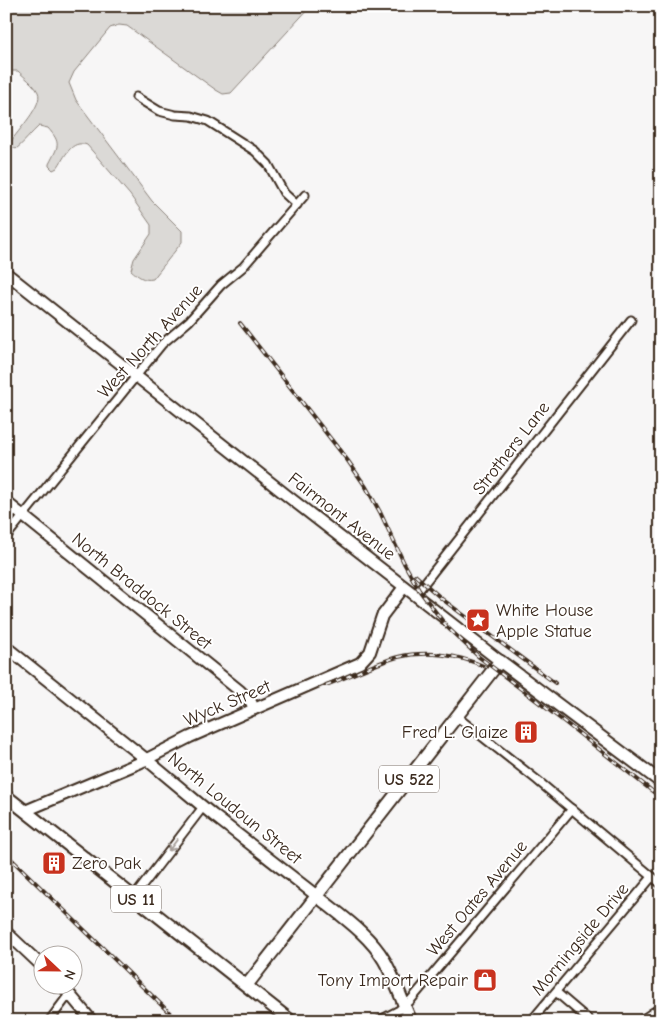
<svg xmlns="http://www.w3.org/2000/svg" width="667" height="1027" viewBox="0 0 667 1027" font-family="'Comic Neue',sans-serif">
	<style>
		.green { fill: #dbd9d6; stroke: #8b827a }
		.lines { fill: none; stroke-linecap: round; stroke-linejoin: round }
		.street-casing { stroke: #3b2a1e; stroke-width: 11 }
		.secondary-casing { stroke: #3b2a1e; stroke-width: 14 }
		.primary-casing { stroke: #3b2a1e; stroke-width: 15 }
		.street { stroke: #fff; stroke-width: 7 }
		.secondary { stroke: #fff; stroke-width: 10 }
		.primary { stroke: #fff; stroke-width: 11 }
		.rail-casing { stroke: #3b2a1e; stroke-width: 4 }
		.rail { stroke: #fff; stroke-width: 2; stroke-dasharray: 5.5; stroke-linecap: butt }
		.oneway { stroke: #a79f9a }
		.labels { text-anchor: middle; stroke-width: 4; stroke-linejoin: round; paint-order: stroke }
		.shield { fill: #fff; stroke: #766a62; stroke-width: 1 }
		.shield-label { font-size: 16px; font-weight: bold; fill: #3b2a1e }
		.street-label { font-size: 18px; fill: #3b2a1e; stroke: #fff }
		.poi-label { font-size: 18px; fill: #3b2a1e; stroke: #fff; text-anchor: start }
	</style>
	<rect width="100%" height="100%" fill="#f7f6f6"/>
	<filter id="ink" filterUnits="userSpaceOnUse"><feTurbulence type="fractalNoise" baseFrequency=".02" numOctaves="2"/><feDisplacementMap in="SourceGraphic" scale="10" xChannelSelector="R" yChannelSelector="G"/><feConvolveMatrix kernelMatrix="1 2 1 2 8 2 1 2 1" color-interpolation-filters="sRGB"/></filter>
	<g filter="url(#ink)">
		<!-- green -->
		<path class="green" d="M6,6h305l-80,87 -8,1 -7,-4 -89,-64 -8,-1 -9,3 -36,44 -5,11 7,17 76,101 30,30v11l-29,37c-10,2 -15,-3 -22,-9l3,-11 17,-25v-9l-21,-30 -43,-50c-16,-6 -22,12 -30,23l-4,2 -4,-4v-2c9,-18 13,-20 -1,-36l-9,-2c-8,7 -15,17 -23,23l-5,-3 -1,-3c7,-12 34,-38 28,-51 -4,-8 -14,-15 -20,-21h-8l-4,3z"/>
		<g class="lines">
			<!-- street casing -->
			<g class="street-casing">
				<g id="street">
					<polyline points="136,97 159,111 175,115 191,116 208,121 255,151 268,164 284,193 297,205"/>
					<polyline points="6,537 162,344 189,321 221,285 243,267 305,195"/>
					<polyline points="415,595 631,320"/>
					<polyline points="456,716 537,780 661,884"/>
					<polyline points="134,897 203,807"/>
					<polyline points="556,992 590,1021"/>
					<polyline points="652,1013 657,1021"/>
					<polyline points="49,1021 70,993"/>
					<polyline points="378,1021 399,1010 410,1001 572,809"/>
					<polyline points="531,1021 652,877"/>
					<polyline points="640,1021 661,1007"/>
				</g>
			</g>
			<!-- secondary casing -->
			<g class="secondary-casing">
				<g id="secondary">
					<polyline points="6,273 290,498 500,661"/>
					<polyline points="6,502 240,691 251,702 254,709"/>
					<polyline points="6,647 147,760 213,815 317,896"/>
					<polyline points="25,811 139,763 190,737 360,663 370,652 382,616 404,587"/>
					<polyline points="6,932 42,966"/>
					<polyline points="61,984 92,1021"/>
				</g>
			</g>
			<!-- primary casing -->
			<g class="primary-casing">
				<g id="primary">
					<polyline points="6,796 291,1021"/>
					<path d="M317,896c23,19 52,38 67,64 11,19 18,41 27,61"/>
					<polyline points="247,985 500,661 661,782"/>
				</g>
			</g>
			<!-- street -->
			<use href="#street" class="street"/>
			<!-- secondary -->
			<use href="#secondary" class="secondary"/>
			<!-- primary -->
			<use href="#primary" class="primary"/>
			<!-- rail casing -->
			<g class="rail-casing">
				<g id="rail">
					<polyline points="240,323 348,461 366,487 380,512 404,563 419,590 447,627 479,657 562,720 661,798"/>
					<polyline points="415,575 442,599 555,683"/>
					<path d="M326,685c23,-8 49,-22 72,-28 29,-7 61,-2 88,10"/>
					<polyline points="6,854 178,1021"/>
				</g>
			</g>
			<!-- rail -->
			<use href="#rail" class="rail"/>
		</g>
		<!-- one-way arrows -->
		<defs><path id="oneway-shaft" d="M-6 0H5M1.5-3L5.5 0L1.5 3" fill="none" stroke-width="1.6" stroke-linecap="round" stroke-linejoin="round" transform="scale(1.25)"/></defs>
		<use class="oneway" href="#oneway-shaft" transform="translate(173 845) rotate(127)"/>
	</g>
	<!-- icons -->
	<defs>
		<g id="sight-square" transform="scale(1.25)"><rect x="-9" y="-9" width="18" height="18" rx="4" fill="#c8321e" stroke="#fff"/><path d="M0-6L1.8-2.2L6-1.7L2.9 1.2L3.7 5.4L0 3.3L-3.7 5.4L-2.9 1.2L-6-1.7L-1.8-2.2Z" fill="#fff"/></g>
		<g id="building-square" transform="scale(1.25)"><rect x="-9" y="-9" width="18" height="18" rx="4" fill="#c8321e" stroke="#fff"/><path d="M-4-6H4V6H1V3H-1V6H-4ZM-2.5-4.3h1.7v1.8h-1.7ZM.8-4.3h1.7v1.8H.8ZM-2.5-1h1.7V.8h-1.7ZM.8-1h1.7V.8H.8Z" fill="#fff"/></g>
		<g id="shop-square" transform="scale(1.25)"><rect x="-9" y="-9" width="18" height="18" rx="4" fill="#c8321e" stroke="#fff"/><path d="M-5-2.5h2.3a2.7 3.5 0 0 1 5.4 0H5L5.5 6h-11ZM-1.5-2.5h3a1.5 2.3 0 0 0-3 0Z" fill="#fff"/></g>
	</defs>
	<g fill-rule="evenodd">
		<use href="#sight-square" x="478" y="620"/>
		<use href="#building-square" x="526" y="732"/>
		<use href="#building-square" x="54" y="863"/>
		<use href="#shop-square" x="485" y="980"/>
	</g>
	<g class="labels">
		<!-- shield labels -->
		<g class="shield">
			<rect x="379" y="765.5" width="60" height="27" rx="4"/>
			<rect x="111" y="885.5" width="50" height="27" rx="4"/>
		</g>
		<g class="shield-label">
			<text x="409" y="785">US 522</text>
			<text x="136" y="905">US 11</text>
		</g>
		<!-- street labels -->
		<g class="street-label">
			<text transform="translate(150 341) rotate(-48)" y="6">West North Avenue</text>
			<text transform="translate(511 448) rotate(-52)" y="6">Strothers Lane</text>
			<text transform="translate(342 516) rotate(38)" y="6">Fairmont Avenue</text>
			<text transform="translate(142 591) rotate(39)" y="6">North Braddock Street</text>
			<text transform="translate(227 703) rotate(-23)" y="6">Wyck Street</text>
			<text transform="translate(235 808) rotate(39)" y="6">North Loudoun Street</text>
			<text transform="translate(477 898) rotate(-50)" y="6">West Oates Avenue</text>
			<text transform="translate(580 939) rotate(-50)" y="6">Morningside Drive</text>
		</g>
		<!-- poi labels -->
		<g class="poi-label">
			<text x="496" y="616">White House<tspan x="496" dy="21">Apple Statue</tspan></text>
			<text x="508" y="738" text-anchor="end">Fred L. Glaize</text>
			<text x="72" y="869">Zero Pak</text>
			<text x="468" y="986" text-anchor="end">Tony Import Repair</text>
		</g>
	</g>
	<!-- margin -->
	<rect width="667" height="1027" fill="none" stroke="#fff" stroke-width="25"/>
	<rect x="12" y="12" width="642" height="1002" fill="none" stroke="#3b2a1e" stroke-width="2" filter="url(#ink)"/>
	<!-- north arrow -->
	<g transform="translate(58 970) rotate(112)"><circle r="24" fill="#ffffff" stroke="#b1aaa5"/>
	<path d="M0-4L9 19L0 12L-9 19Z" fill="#c8321e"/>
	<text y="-8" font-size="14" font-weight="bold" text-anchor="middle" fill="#3b2a1e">N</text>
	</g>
</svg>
